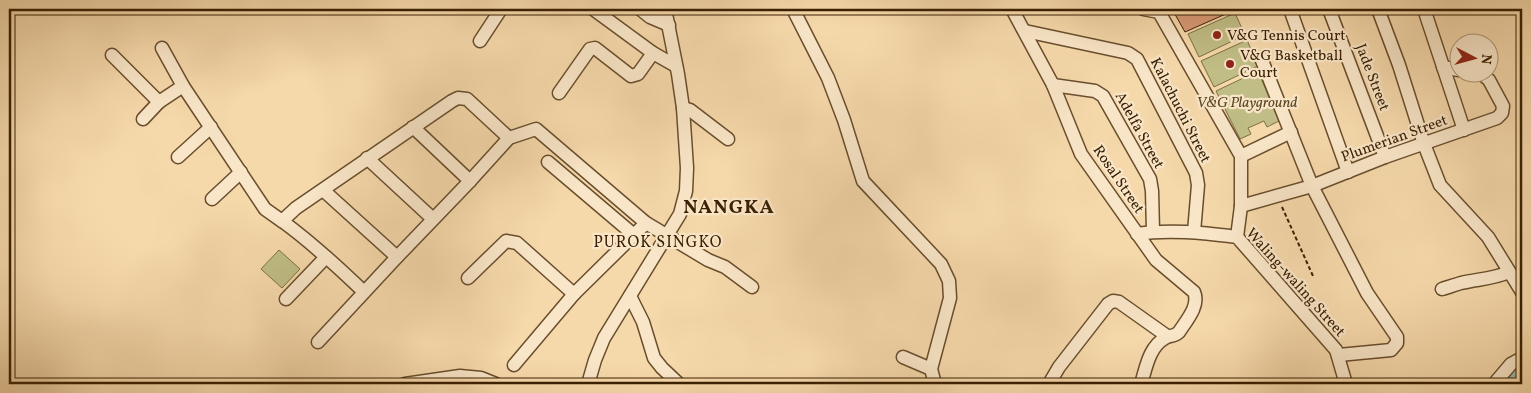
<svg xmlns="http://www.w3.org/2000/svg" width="1531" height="393" viewBox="0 0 1531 393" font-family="Vollkorn,serif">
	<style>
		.green { fill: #c0be86; stroke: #7d6f44 }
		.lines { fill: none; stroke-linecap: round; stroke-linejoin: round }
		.river { stroke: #9dbaab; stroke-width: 20 }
		.building { fill: #d99a76; stroke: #3a2003 }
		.minor-casing { stroke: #694e2d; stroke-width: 15 }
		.path { stroke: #3a2003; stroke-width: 2; stroke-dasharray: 4 2.5; stroke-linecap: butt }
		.minor { stroke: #f9e6c8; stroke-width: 12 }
		.poi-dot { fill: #8f2418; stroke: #f9e6c8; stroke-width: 2 }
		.labels { text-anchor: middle; stroke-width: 4.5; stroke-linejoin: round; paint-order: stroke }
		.poi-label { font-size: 15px; fill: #3a2003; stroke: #f9e6c8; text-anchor: start }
		.street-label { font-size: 15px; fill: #3a2003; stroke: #f9e6c8 }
		.park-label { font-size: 15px; font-style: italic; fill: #5c4824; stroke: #f9e6c8 }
		.neighbourhood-label { font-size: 16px; letter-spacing: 1px; fill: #3a2003; stroke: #f9e6c8 }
		.district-label { font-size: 20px; font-weight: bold; letter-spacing: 1px; fill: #3a2003; stroke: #f9e6c8 }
	</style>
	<rect width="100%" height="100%" fill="#f6d9ab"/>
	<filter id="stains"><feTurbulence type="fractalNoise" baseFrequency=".004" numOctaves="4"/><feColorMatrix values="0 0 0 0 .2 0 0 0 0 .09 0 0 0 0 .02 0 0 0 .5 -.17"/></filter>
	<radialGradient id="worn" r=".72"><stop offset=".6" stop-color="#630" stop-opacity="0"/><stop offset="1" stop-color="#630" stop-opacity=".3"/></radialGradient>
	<!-- green -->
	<g class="green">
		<polygon points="1235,13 1245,35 1199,57 1188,34"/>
		<polygon points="1247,40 1258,66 1214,87 1201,61"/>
		<polygon points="1258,71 1279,121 1267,127 1264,121 1248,128 1251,134 1240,139 1216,91"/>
		<polygon points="279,250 300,269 282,288 261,269"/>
	</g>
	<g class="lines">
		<!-- river -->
		<polyline class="river" points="1504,384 1522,370"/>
	</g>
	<!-- building -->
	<polygon class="building" points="1172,9 1237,9 1185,32"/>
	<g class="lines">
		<!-- minor casing -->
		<g class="minor-casing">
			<g id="minor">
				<polyline points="593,9 653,53 676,66"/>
				<polyline points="640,9 650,17 669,25"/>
				<polyline points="793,9 828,78 844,120 863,181 941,264 949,281 950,298 931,369 935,384"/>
				<path d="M1012,9l41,76 28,69 75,106 38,32c6,14 -8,29 -15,40 -5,5 -9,3 -14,6 -16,9 -19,30 -24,46"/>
				<polyline points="1143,9 1159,12 1241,156 1241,206 1237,237"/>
				<polyline points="1290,9 1348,172"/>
				<polyline points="1329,9 1385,157"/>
				<polyline points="1378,9 1399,65 1424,144 1440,185 1488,237 1522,292"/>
				<polyline points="1424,9 1464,130"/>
				<polyline points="1025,31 1128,53 1137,59 1196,173 1198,185 1194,232"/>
				<polyline points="480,41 501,9"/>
				<polyline points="162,48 183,86 265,209 282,221 296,208 452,101 458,98 467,99 509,138"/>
				<polyline points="112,55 159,102 183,86"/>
				<polyline points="1261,58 1312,186 1367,293 1397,337 1397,343 1391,350 1339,355"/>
				<polyline points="1443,67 1458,70"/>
				<polyline points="1053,85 1095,91 1103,96 1150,179 1152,191 1153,231"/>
				<polyline points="559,93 590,49 595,48 631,76 638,74 653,53"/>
				<polyline points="683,108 690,110 728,139"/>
				<polyline points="143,119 159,102"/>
				<polyline points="413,127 470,181"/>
				<polyline points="1241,156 1291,132"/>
				<polyline points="178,157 211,127"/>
				<polyline points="367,158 433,219"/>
				<polyline points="548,162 634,235"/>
				<polyline points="323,190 397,257"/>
				<polyline points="212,199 241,172"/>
				<polyline points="1241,206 1312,186 1385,157 1497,118 1502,113 1503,106 1489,80 1483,75 1471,72"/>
				<path d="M282,221c29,21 56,46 82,71"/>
				<path d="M1137,234c33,-5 66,-1 100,3l99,113 10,34"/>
				<polyline points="468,278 506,241 517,243 574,294"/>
				<path d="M1442,289c6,-2 13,-4 19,-6 17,-4 32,-4 48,-11"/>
				<polyline points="630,296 643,322 654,358 662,368 679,384"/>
				<polyline points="286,299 326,257"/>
				<polyline points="318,342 397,257 470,181 509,138 536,129 646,223 708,260 725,267 752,287"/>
				<polyline points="903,357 931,369"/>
				<polyline points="514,365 574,294 646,223"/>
				<polyline points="405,384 460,376 481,378 496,384"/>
				<polyline points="588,384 595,360 604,338 680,214 686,191 687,168 683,108 678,74 665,9"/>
				<polyline points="1049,384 1059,367 1108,304 1113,301 1119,302 1167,336"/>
				<polyline points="1494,384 1511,364 1522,358"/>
			</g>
		</g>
		<!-- path -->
		<polyline class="path" points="1282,207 1313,276"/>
		<!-- minor -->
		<use href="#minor" class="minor"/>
	</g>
	<!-- markers -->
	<g class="poi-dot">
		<circle cx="1217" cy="35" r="5"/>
		<circle cx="1230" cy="64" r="5"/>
	</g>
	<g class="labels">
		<!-- poi labels -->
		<g class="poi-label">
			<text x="1227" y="40">V&amp;G Tennis Court</text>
			<text x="1240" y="60">V&amp;G Basketball<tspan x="1240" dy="17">Court</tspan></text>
		</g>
		<!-- street labels -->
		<g class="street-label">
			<text transform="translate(1373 77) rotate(69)" y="5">Jade Street</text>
			<text transform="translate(1181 110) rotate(63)" y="5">Kalachuchi Street</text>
			<text transform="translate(1140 130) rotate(61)" y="5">Adelfa Street</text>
			<text transform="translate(1394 138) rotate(-20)" y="5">Plumerian Street</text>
			<text transform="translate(1119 179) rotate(56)" y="5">Rosal Street</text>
			<text transform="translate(1296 282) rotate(48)" y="5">Waling-waling Street</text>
		</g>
		<!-- park labels -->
		<g class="park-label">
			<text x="1247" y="107">V&amp;G Playground</text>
		</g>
		<!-- neighbourhood labels -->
		<g class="neighbourhood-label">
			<text x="658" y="247">PUROK SINGKO</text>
		</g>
		<!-- district labels -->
		<g class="district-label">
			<text x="729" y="213">NANGKA</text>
		</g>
	</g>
	<!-- margin -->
	<rect width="1531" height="393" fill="none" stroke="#f6d9ab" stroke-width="30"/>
	<rect x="10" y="10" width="1511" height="373" fill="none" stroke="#3a2003" stroke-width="2.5"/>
	<rect x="15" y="15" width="1501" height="363" fill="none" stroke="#3a2003"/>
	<!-- north arrow -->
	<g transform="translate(1474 58) rotate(96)"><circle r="24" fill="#f9e6c8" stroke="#ad9779"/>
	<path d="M0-4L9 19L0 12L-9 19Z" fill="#8f2418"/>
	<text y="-8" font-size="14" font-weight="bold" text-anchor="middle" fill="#3a2003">N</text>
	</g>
	<rect width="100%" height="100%" filter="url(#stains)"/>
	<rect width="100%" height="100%" fill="url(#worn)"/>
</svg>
